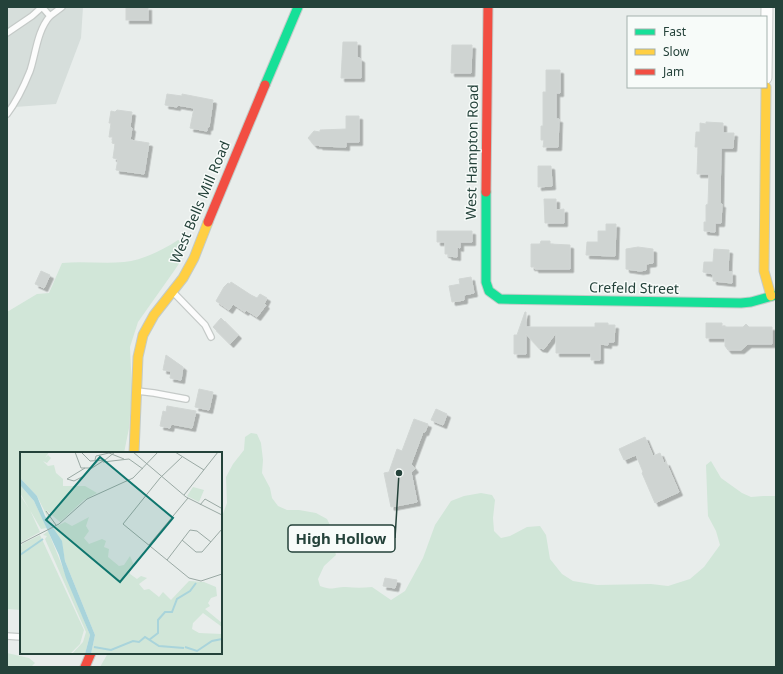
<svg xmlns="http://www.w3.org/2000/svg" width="783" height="674" viewBox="0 0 783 674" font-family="'Noto Sans',sans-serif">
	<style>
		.built { fill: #d6dedb }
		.green { fill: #d1e6d8 }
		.building { fill: #cfd4d2; stroke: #d1d6d4; filter: url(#shadow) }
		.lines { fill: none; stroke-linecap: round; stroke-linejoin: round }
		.lane-casing { stroke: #c5cac8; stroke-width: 8 }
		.street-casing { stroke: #c5cac8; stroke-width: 13 }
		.fast-casing { stroke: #c3cbc8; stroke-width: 11 }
		.slow-casing { stroke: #c3cbc8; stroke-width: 11 }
		.jam-casing { stroke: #c3cbc8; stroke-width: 11 }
		.lane { stroke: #fcfcfc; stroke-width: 5.5 }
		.street { stroke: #fcfcfc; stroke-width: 11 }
		.fast { stroke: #16e098; stroke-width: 9 }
		.slow { stroke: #ffcf43; stroke-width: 9 }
		.jam { stroke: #f24e42; stroke-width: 9 }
		.labels { text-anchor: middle; stroke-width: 3; stroke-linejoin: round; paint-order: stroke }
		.street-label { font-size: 14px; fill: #24423a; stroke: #f7fbf9 }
		.inset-river { fill: none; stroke: #a9d4db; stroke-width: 2 }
		.inset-road { fill: none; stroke: #9aa9a4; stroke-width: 1 }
		.view { fill: #0f766e; fill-opacity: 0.15; stroke: #0f766e; stroke-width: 2 }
		.inset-edge { fill: none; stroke: #24423a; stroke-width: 2 }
		.leader { fill: none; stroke: #24423a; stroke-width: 1.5 }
		.callout-dot { fill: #24423a; stroke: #f7fbf9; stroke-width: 1.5 }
		.callout { fill: #f7fbf9; stroke: #24423a; stroke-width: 1.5 }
		.callout-label { font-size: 15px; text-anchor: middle; font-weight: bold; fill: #24423a }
	</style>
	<defs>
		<filter id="shadow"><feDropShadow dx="3.5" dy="3.5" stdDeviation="0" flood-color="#0004"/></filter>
	</defs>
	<rect width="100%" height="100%" fill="#e8edeb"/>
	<!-- built -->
	<polygon class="built" points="7,7 83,7 81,38 56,104 15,107 7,116"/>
	<!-- green -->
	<g class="green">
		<path d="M178,240l8,4 -6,18 -6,9 -36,51 -8,25 2,43 -3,38 -5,25h-103v157l-14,-1v-297l30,-18 12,-1 13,-30c21,-2 42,1 62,-1 19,-2 39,-12 54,-22z"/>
		<path d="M251,433l6,1 4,9 2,17 -1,13 8,15 2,10 6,8 9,4h12l17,3 11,6 3,6v10l6,20 -12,11 -6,13 2,7c14,5 13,1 26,1 9,1 17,1 26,0l19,13 14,-9 18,-33 12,-33 16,-24 13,-5 17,-3 11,2 3,5 -2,18 1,13 7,7 9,-2 17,-9 13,-1 6,9 4,24 12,15 11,7 24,4 54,-1 17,2 22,-7 14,-12 16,-22 -4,-14 -8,-15 -2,-51 5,-4 10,17 21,15 9,4 12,-1h13v171h-676l8,-14h113v-134l6,-16 -1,-26 7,-13 11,-14 1,-13z"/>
		<polygon points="7,653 29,658 35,663 31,667 7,667"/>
	</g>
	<!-- building -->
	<g class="building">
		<rect x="126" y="7" width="22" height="13"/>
		<polygon points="343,42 357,42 357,57 361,59 361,78 341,78"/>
		<polygon points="452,45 472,45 471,73 451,73"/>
		<polygon points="546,70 560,70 560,93 556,93 556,119 559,119 558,147 543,147 544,140 541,140 541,126 543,126 543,92 546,92"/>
		<polygon points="167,94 182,96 182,94 213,100 209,127 207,127 207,131 190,128 194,108 177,105 177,107 165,105"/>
		<polygon points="117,110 132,112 130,127 132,128 130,140 149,143 144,174 116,170 118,159 113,158 115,144 112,143 113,137 109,137 111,123 109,123 111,111 115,112"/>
		<polygon points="346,116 359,116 359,142 346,142 346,147 319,146 319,145 314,145 308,138 314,131 320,132 320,130 346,129"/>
		<polygon points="706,122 723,123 723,133 734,133 733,148 721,148 720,204 722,204 721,223 715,223 715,232 704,231 704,222 706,222 706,205 708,204 709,174 697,174 698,147 695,147 696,132 700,132 700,123 706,124"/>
		<polygon points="538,166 551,166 552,186 538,187"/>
		<polygon points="544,199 556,199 556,210 564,209 564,223 545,223"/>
		<polygon points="606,224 616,224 615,256 586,255 587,242 598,242 598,231 606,231"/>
		<polygon points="437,231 472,231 472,242 460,242 460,248 457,247 457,257 448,256 448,254 445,254 445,242 437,242"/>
		<polygon points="541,241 550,241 550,244 570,245 570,269 535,269 535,267 531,267 531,244 540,244"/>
		<polygon points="638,247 653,249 653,263 646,264 646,270 640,271 626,269 626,249"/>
		<polygon points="714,249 729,250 728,272 732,272 732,283 713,281 713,274 703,272 704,262 713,262"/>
		<polygon points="41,271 50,275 44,288 35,284"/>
		<polygon points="471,277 474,293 464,295 464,300 452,302 449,286 460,284 459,279"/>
		<polygon points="231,282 251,295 257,298 260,294 267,298 264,304 266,305 257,317 246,310 245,312 233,304 229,310 216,301 224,287 228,283 230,284"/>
		<polygon points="525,312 526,312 526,327 595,327 595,323 608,323 608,325 615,325 614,342 608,342 608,345 600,344 600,360 591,360 591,353 556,353 556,333 544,349 539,348 526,334 526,354 514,354 514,335 517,335"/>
		<polygon points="221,318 238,335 230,344 213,327"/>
		<polygon points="706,323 722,323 722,327 743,327 746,324 749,327 772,327 772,344 748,344 741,350 728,350 725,346 725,338 706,338"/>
		<polygon points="166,355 183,367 181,380 170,378 171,371 163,370"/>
		<polygon points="199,389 213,392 209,410 195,407"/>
		<polygon points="167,406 196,411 192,428 171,424 170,428 160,426 163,411 166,412"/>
		<polygon points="436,409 447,414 443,425 431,420"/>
		<polygon points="414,419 428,424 425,432 423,432 411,464 415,469 411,472 417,502 391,507 384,473 389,472 397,449 402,451"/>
		<polygon points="645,437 653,456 660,453 664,463 666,462 679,492 655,503 642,473 643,472 636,455 624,460 619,449"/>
		<polygon points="385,578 397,580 395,588 383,586"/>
	</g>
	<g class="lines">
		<!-- lane casing -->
		<g class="lane-casing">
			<g id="lane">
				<polyline points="50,16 62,7"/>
				<polyline points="7,33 32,16 42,7"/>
				<path d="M7,114c10,-13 17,-28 23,-43 6,-18 7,-40 20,-55l-8,-9"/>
				<polyline points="173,292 205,325 211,337"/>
				<polyline points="137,391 154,393 186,399"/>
				<polyline points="7,636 21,637"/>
			</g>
		</g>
		<!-- street casing -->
		<g class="street-casing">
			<polyline id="street" points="766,78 767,7"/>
		</g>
		<!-- fast casing -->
		<g class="fast-casing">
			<g id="fast">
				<polyline points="265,85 298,7"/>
				<polyline points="486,192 486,282 489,291 500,299 741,303 751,302 776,295"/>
			</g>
		</g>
		<!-- slow casing -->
		<g class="slow-casing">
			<g id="slow">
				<polyline points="766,87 764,271 771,296"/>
				<polyline points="134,453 138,357 143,335 154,315 183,278 194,258 208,222"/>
			</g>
		</g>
		<!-- jam casing -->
		<g class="jam-casing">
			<g id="jam">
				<polyline points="486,192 488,7"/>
				<polyline points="208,222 265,85"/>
				<polyline points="85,667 91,653"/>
			</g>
		</g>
		<!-- lane -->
		<use href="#lane" class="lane"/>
		<!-- street -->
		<use href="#street" class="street"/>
		<!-- fast -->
		<use href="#fast" class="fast"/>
		<!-- slow -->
		<use href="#slow" class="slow"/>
		<!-- jam -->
		<use href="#jam" class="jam"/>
	</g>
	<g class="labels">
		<!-- street labels -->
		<g class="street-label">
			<text transform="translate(472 152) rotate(-89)" y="5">West Hampton Road</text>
			<text transform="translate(200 202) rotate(-67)" y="5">West Bells Mill Road</text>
			<text transform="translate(634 288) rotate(1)" y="5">Crefeld Street</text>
		</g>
	</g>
	<!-- overview -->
	<g transform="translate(20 452)">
		<rect width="202" height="202" fill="#e8edeb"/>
		<path d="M0,0h29l-4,6 3,-3 3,3 -4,5 -4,-2 5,5 6,-1 2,8 7,6v7h22l12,7 -13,7 -24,22 -14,-12 4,12 -13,-26 -17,-18zM0,33l14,16 13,27 -6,1 -21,-36zM173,35l11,3 -5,12 -12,-6zM0,43l10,15 10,22 -20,11zM69,65l-3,9 3,5 -5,7 5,6 13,-5 4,2 -2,6 5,2 -1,8 11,9 5,-1 6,-9 4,9 -4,5v4l7,5 4,-3 6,2 -8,6 5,6 5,-1 10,8 4,-5 8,8 18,-19 15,1 12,5 1,9 -6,2 -3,5 2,3 -5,3 17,14v4l-19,-14 -10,10 -1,6 7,4 23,1v20h-131l4,-19 -30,-74 -3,-17 -9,-16 12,-6 7,4zM28,79l42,104 -5,19h-13l11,-12 3,-10 -41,-93 2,-3 -4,-1zM20,83l44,95 -4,14 -10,10h-50v-105l2,-5z" fill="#d1e6d8"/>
		<path d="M0,26l17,18 8,20 17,25 3,20 30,74 -4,19h-6l5,-19 -24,-57 -7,-23 -25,-54 -14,-16z" fill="#a9d4db"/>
		<path class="inset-river" d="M0,103l23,-16M129,188l9,-7v-13l7,-8h7l5,-13 13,-8 6,-8M74,195l17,3 22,-9 6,1 6,-5 14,9 25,2M165,195l12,4 15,-10 10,-2"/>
		<path class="inset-road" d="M55,0l6,16h11l11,-7M61,0l9,9 15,-1 10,-8M113,0l53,45 36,18M155,0l29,18M162,5l-22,21 -37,46 66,54 12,3 21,-7M75,8l1,-4 13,-3 15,6M83,10l26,-3 14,10M62,25l-8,4 -7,-2 18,-11M164,43l34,-43M180,53l5,-6 16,9M26,59l10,14M162,88l14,12h6l20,-23M0,92l39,-20 28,-25 46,-21 25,-26M129,93l39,-47M147,108l23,-30 7,1 14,11"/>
		<path class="view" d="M80,5l73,61 -53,64 -74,-62z"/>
		<rect width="202" height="202" class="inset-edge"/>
	</g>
	<!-- callouts -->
	<path class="leader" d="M399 473L395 538"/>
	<circle class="callout-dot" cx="399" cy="473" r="4"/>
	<rect class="callout" x="288" y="525" width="107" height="27" rx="4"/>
	<g class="callout-label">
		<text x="341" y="544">High Hollow</text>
	</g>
	<!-- border -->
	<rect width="783" height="674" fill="none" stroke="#24423a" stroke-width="16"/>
	<!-- legend -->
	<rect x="627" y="16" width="140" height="72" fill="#f7fbf9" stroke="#a3b1ad"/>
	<rect x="635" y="29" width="20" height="6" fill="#16e098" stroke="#a3b1ad"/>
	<text x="663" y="36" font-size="12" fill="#24423a">Fast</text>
	<rect x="635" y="49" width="20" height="6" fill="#ffcf43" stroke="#a3b1ad"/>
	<text x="663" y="56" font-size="12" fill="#24423a">Slow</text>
	<rect x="635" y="69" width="20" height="6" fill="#f24e42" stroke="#a3b1ad"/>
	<text x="663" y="76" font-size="12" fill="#24423a">Jam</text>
</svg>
